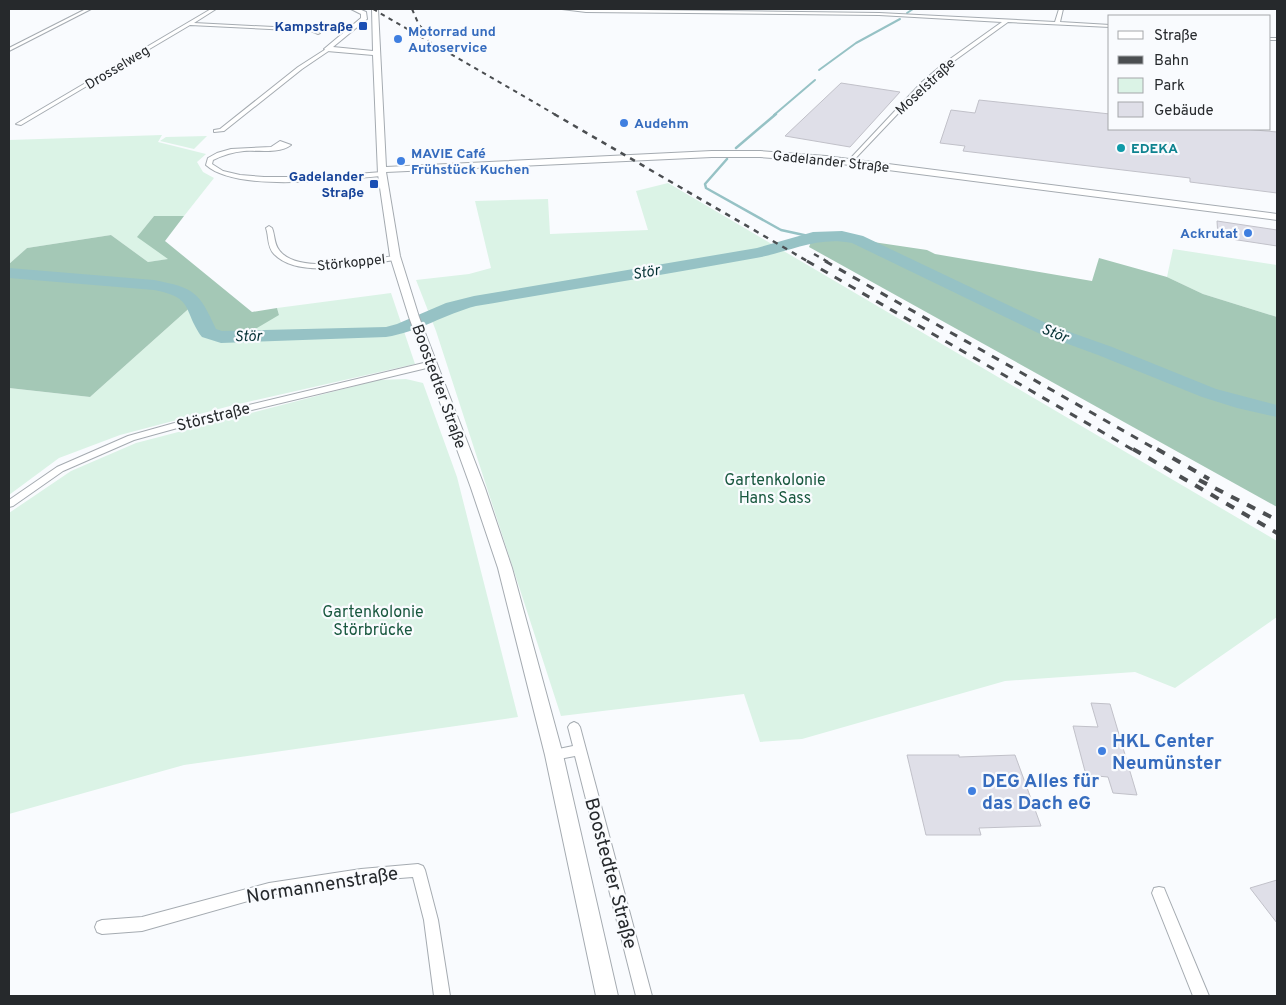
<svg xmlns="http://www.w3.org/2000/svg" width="1286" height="1005" viewBox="0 0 1286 1005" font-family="Overpass,sans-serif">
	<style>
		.green { fill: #dbf3e6 }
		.forest { fill: #a4c8b6 }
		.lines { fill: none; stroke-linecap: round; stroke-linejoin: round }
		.stream-far1 { stroke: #96c2c5; stroke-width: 2 }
		.stream { stroke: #96c2c5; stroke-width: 2.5 }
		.river { fill: #96c2c5; fill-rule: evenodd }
		.building { fill: #dfdfe8; stroke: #c1c1c9 }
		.street-casing { stroke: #a5abb1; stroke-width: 2 }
		.secondary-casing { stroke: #a5abb1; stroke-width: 2 }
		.street { fill: #fff; fill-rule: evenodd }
		.secondary { fill: #fff; fill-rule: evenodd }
		.rail-far3 { stroke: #4b4e51; stroke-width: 2; stroke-dasharray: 4.5 4.5; stroke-linecap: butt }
		.rail-far2 { stroke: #4b4e51; stroke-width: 2.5; stroke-dasharray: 5.5 5.5; stroke-linecap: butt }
		.rail-far1 { stroke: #4b4e51; stroke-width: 3; stroke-dasharray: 8 8; stroke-linecap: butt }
		.rail { stroke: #4b4e51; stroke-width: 4; stroke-dasharray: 9 9; stroke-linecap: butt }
		.transit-dot { fill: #1a4fb4; stroke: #f9fbfe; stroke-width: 2 }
		.shop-dot { fill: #3f7fe0; stroke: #f9fbfe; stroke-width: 2 }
		.culture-dot { fill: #0f9aa8; stroke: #f9fbfe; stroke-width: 2 }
		.labels { text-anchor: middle; stroke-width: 4.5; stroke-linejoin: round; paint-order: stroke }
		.far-transit-label { font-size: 14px; font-weight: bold; fill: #164399; stroke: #f9fbfe; text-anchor: end }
		.far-shop-label { font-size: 14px; font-weight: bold; fill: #366cbe; stroke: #f9fbfe; text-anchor: start }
		.far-street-label { font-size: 14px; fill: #26292c; stroke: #f9fbfe }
		.far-culture-label { font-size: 14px; font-weight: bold; fill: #0d838f; stroke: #f9fbfe; text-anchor: start }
		.far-water-label { font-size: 15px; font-style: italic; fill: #043134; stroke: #f9fbfe }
		.street-label { font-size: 16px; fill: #26292c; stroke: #f9fbfe }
		.park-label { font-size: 16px; fill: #19583f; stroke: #f9fbfe }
		.near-shop-label { font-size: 19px; font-weight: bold; fill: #366cbe; stroke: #f9fbfe; text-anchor: start }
		.near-street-label { font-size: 19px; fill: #26292c; stroke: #f9fbfe }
	</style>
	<rect width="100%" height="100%" fill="#f9fbfe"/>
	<!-- green -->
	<g class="green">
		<polygon points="162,135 158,142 206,154 197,162 203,172 214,178 184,216 154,216 138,236 169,259 148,262 111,235 27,248 9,264 9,140"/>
		<polygon points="207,136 194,149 160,141 166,137"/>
		<polygon points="668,183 1277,541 1277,617 1175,688 1135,672 1005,681 802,739 760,742 744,694 561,716 436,331 416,280 469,274 491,268 475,201 548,199 550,234 648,230 636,191"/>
		<polygon points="1173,249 1277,265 1277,317 1203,294 1167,277"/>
		<polygon points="391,293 415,364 230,406 120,435 59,458 9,495 9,388 90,397 194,304 197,309 279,315 277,308"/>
		<polygon points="406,379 423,383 457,477 518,717 184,765 9,814 9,513 71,471 136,443 378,380"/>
	</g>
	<!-- forest -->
	<g class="forest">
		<polygon points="154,216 184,216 165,241 252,312 277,308 279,315 240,338 221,337 208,333 194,304 90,397 9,388 9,264 27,248 111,235 148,262 168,259 137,237"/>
		<polygon points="826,235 927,250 935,254 1092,281 1099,258 1167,277 1203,294 1277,317 1277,507 809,247 813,237"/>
	</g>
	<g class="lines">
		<!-- stream-far1 -->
		<g class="stream-far1">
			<polyline points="907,13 913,9"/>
			<polyline points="819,70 856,43 900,19"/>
			<polyline points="774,115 815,80"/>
		</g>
		<!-- stream -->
		<g class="stream">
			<polyline points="736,148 776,114"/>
			<polyline points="727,159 705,184 706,188 781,230 813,237"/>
		</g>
		<!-- river -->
		<path class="river" d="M842,231l21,5 187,89 62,22 104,42 61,16v12l-40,-9 -35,-11 -104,-42 -60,-22 -186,-90c-36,-7 -62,9 -96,15 -93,17 -187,32 -280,48 -31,8 -58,26 -90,31l-165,6 -19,-6c-20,-28 -7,-39 -48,-47l-145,-12v-10l145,12c41,8 45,12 62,49l6,2 164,-4 11,-3 49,-21 28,-7 283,-48 56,-16z"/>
	</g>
	<!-- building -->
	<g class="building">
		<polygon points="841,83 900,92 850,147 785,136"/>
		<polygon points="979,100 1110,114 1110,129 1244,129 1277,132 1277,193 1190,182 1190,178 963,151 965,146 940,143 951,110 975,113"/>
		<polygon points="1217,221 1277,230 1277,246 1218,237"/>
		<polygon points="1091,703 1110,704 1137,795 1113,793 1108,777 1086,775 1073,726 1098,727"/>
		<polygon points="907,755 959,755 959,757 1015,755 1041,826 979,828 981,835 926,835"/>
		<polygon points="1277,880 1277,923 1250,888"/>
	</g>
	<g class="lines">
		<!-- street casing -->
		<g class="street-casing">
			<g id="street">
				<polygon points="86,9 91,9 9,51 9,48"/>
				<polygon points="211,9 216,9 194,23 312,29 320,33 318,34 311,31 190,25 21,125 16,124"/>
				<polygon points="562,9 879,13 1055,22 1059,9 1063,9 1060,22 1110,25 1110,27 1008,22 947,66 926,84 850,164 847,162 848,161 922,82 943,64 1002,22 879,15 586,12"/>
				<rect x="1270" y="38" width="7" height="2"/>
				<polygon points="326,49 330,50 302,69 224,131 214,132 214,130 220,129 298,67"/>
				<path d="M280,141l11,4c-12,9 -33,5 -47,6 -11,1 -21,4 -31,9l-1,4 11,7 17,4 24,2h54l64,-5 3,2 -3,2c-41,3 -145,17 -176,-11l2,-7 9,-5 14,-4 40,-2z"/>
				<path d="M269,226l3,2c3,7 2,16 7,22 19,26 88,9 116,6l4,2 -4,2c-32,4 -96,20 -121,-6 -7,-7 -5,-18 -8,-26z"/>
				<polygon points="432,361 436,364 435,366 181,427 134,440 63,471 13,506 9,507 9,500 57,467 128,436 178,422"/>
				<polygon points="574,722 578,724 580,727 652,996 636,996 575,756 554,760 549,759 548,755 549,751 573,746 568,727 570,724"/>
				<polygon points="418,864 423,866 425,870 438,920 450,996 434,996 424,920 413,877 361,881 269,895 142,931 102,934 97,932 95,927 97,922 102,920 142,917 269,883 361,869"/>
				<polygon points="1159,887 1164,888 1166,893 1209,996 1193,996 1152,893 1154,888"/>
			</g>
		</g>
		<!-- secondary casing -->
		<g class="secondary-casing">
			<polygon id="secondary" points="351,9 359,9 366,12 367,19 333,47 373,51 372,9 378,9 386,167 712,151 760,151 826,156 1277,214 1277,220 826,162 760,157 712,157 386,172 400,256 419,317 485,488 512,568 563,755 618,996 596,996 545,755 498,568 471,488 409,317 390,256 378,174 373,55 327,51 324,49 361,18 361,14"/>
		</g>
		<!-- street -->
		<use href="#street" class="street"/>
		<!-- secondary -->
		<use href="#secondary" class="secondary"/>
		<!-- rail-far3 -->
		<g class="rail-far3">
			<polyline points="373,9 556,115"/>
			<polyline points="412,9 419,25 429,35"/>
		</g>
		<!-- rail-far2 -->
		<g class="rail-far2">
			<polyline points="554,114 809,262"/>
			<polyline points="814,254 828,262"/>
		</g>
		<!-- rail-far1 -->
		<g class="rail-far1">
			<polyline points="807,261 1135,451"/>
			<polyline points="825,261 1159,451"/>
		</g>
		<!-- rail -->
		<g class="rail">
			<polyline points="1133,449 1277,533"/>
			<polyline points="1157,449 1209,479"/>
			<polyline points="1199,480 1277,520"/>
		</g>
	</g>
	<!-- markers -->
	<g class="transit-dot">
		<rect x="358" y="21" width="10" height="10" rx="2.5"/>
		<rect x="369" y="179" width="10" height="10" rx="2.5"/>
	</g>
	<g class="shop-dot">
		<circle cx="398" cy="39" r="5"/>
		<circle cx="624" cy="123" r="5"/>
		<circle cx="401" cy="161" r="5"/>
		<circle cx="1248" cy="233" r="5"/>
		<circle cx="1102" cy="751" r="5"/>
		<circle cx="972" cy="791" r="5"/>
	</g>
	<circle class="culture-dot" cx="1121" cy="148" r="5"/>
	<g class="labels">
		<!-- far-transit labels -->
		<g class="far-transit-label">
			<text x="353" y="31">Kampstraße</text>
			<text x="364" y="181">Gadelander<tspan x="364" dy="16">Straße</tspan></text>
		</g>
		<!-- far-shop labels -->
		<g class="far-shop-label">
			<text x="408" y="36">Motorrad und<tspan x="408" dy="16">Autoservice</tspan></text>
			<text x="634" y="128">Audehm</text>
			<text x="411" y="158">MAVIE Café<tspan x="411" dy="16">Frühstück Kuchen</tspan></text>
			<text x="1238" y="238" text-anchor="end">Ackrutat</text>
		</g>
		<!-- far-street labels -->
		<g class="far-street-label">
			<text transform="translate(117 67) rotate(-31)" y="5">Drosselweg</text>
			<text transform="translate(925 86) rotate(-43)" y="5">Moselstraße</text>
			<text transform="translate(831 161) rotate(6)" y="5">Gadelander Straße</text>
			<text transform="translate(351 262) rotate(-6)" y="5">Störkoppel</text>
		</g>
		<!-- far-culture labels -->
		<g class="far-culture-label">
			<text x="1131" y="153">EDEKA</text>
		</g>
		<!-- far-water labels -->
		<g class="far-water-label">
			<text transform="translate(646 272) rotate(-10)" y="5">Stör</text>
			<text transform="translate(1055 333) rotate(22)" y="5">Stör</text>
			<text transform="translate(248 336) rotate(-1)" y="5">Stör</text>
		</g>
		<!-- street labels -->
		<g class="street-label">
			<text transform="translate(440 386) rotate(70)" y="6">Boostedter Straße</text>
			<text transform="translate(213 416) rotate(-14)" y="6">Störstraße</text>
		</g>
		<!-- park labels -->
		<g class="park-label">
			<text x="775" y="485">Gartenkolonie<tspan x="775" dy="18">Hans Sass</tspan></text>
			<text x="373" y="617">Gartenkolonie<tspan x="373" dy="18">Störbrücke</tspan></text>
		</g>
		<!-- near-shop labels -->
		<g class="near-shop-label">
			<text x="1112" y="747">HKL Center<tspan x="1112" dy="22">Neumünster</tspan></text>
			<text x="982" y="787">DEG Alles für<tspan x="982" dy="22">das Dach eG</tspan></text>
		</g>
		<!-- near-street labels -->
		<g class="near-street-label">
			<text transform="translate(612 873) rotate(75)" y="7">Boostedter Straße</text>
			<text transform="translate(322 884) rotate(-9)" y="7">Normannenstraße</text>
		</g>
	</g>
	<!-- border -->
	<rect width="1286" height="1005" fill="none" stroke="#26292c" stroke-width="20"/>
	<!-- legend -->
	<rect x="1108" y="15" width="162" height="115" fill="#f9fbfe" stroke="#a5a7aa"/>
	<rect x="1118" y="31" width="25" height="8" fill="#ffffff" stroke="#a5a7aa"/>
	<text x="1154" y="40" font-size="15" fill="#26292c">Straße</text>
	<rect x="1118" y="56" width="25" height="8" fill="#4b4e51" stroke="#a5a7aa"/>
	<text x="1154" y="65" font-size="15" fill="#26292c">Bahn</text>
	<rect x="1118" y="78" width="25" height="15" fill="#dbf3e6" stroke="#a5a7aa"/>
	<text x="1154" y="90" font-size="15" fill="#26292c">Park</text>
	<rect x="1118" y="102" width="25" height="15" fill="#dfdfe8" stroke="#a5a7aa"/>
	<text x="1154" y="115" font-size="15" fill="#26292c">Gebäude</text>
</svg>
